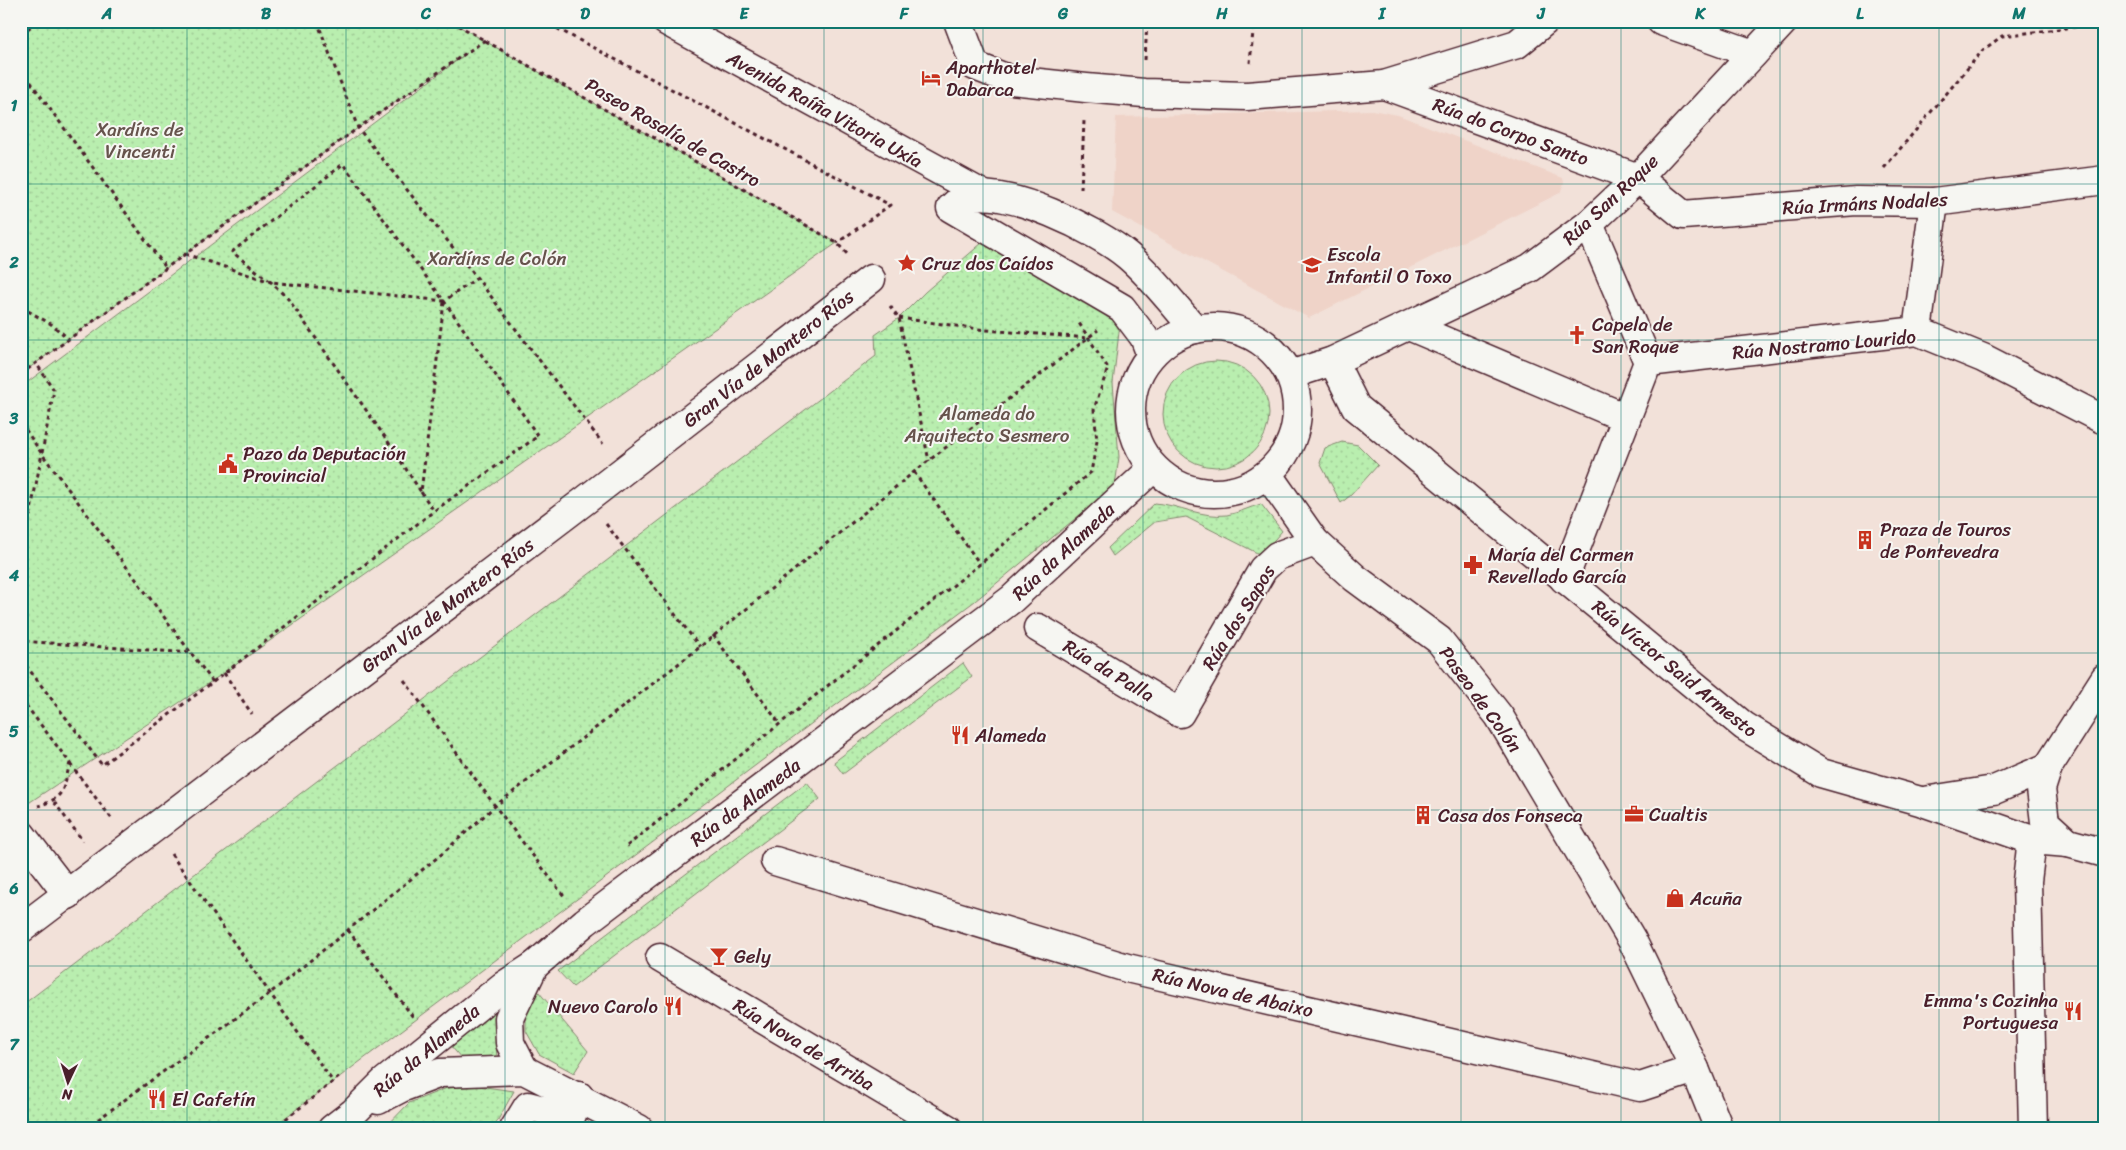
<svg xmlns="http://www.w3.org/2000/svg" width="2126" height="1150" viewBox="0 0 2126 1150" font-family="Sriracha,sans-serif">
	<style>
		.built { fill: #efd3c8 }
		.grass { fill: url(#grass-dots); stroke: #82866d }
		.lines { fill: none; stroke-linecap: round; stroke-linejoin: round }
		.street-casing { stroke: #4a1f2b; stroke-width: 31 }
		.primary-casing { stroke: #4a1f2b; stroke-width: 31 }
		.path { stroke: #4a1f2b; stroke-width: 3; stroke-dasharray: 4 4; stroke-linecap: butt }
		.street { stroke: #f6f6f2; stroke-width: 28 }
		.primary { stroke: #f6f6f2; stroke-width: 28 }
		.grid { fill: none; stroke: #0f766e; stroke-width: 1; stroke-opacity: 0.55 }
		.labels { text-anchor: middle; stroke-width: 4; stroke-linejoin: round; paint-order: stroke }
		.poi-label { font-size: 19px; fill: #4a1f2b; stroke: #f6f6f2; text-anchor: start }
		.street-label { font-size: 19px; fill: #4a1f2b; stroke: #f6f6f2 }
		.park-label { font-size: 19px; fill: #66534c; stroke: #f6f6f2 }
		.neatline { fill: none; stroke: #0f766e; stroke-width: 2 }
		.grid-label { font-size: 16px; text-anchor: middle; font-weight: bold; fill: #0f766e }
	</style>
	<defs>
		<pattern id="grass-dots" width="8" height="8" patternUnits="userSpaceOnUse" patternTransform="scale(1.25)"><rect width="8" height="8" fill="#b9eeaf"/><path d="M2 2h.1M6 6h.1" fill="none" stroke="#a1cc97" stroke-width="1.8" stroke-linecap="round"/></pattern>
	</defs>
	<rect width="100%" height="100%" fill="#f2e1d9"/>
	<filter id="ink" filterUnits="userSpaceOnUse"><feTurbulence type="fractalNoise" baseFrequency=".02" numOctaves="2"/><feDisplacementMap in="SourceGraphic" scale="10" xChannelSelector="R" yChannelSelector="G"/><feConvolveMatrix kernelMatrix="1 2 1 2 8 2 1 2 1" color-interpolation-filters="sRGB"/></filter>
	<g filter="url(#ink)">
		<!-- built -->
		<polygon class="built" points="1372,110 1398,115 1563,178 1564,183 1560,193 1309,318 1112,212 1116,117"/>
		<!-- grass -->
		<g class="grass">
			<polygon points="21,21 450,21 837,243 224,673 27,804 21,798 21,387 467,53 358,128 21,374"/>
			<polygon points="997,230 1123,298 1113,383 1119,457 1115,486 975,601 270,1129 21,1129 21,1006 876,356 875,335 899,318 925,292"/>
			<circle cx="1216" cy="414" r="53"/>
			<polygon points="1342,442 1358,445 1378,465 1351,495 1341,503 1320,463 1325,448"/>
			<path d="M1155,503c24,2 47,15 72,12 11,-2 23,-8 34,-11l21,27 -21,24 -75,-38 -31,5 -42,34 -5,-8z"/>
			<polygon points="963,663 972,677 843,774 834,762"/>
			<polygon points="807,782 820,799 573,987 558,971"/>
			<polygon points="538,991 588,1051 574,1073 539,1054 526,1031 526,1004"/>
			<polygon points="496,1006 496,1042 497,1060 461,1058 446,1040"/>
			<polygon points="478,1086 514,1091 493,1129 384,1129 409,1103 447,1088"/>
		</g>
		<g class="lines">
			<!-- street casing -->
			<g class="street-casing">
				<g id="street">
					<polyline points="666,21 984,195"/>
					<polyline points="958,21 975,66 1011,80 1086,88 1144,93 1247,96 1384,85 1517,44 1545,21"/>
					<polyline points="1661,21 1753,54"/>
					<polyline points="1384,85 1638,178 1683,215 1856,201 1934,202 2105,180"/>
					<polyline points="1589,224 1648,362"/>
					<polyline points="1409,326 1626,418"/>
					<polyline points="1917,331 1934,202"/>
					<path d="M1151,355l-7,-18 -22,-29 -171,-100c4,-4 10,-10 15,-11 41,-11 131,33 162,59 25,21 45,49 67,73"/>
					<polyline points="1333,361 1356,407 1744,726 1821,773 1920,801 2032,840 2068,843 2105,853"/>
					<polyline points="1564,579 1648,362 1917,331 1983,358 2102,419"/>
					<polyline points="1038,628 1180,713 1263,569 1277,556 1315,542"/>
					<polyline points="1924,801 1994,790 2048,767"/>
					<polyline points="21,834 68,895"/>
					<polyline points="2032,840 2027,881 2033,1129"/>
					<polyline points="2068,843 2045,822 2041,789 2048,767 2105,678"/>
					<polyline points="775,861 1127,968 1640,1087 1695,1069"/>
					<polyline points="21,929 587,499 871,279"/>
					<polyline points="660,958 948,1129"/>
					<polyline points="524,1070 510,1043 509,1018 534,966"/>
					<polyline points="378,1100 401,1088 440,1073 524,1070 639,1129"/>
					<polyline points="332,1129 354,1112 384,1082 503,986 534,966 585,922 1012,599 1153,468"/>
					<polyline points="514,1129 528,1106 571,1117 579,1096"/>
				</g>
			</g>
			<!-- primary casing -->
			<g class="primary-casing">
				<g id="primary">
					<circle cx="1214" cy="410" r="83"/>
					<polyline points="1290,375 1333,361 1530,268 1589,224 1638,178 1784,21"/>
					<polyline points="1268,475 1315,542 1355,578 1439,640 1499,716 1632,940 1695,1069 1719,1129"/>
				</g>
			</g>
			<!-- path -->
			<g class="path">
				<polyline points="317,21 358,128 477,278 603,444"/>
				<polyline points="451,21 837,243 848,255"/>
				<polyline points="543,21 890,205 837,243"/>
				<polyline points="21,34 38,21"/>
				<polyline points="1145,60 1147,21"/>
				<polyline points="1250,63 1254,21"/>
				<polyline points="21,69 166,268"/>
				<polyline points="1884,168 1983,50 2002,36 2105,23"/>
				<polyline points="1081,189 1084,121"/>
				<polyline points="185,254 271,282 289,300 387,440 421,492 444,302"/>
				<polyline points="890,306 899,318 929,461"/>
				<polyline points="21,307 51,324 69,339"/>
				<polyline points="899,318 986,330 1089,338"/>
				<polyline points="21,374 358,128 485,40"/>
				<polyline points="21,423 42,454 191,653 21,641"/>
				<polyline points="914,472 980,564"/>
				<polyline points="421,492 434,511 538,436 444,301 343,164 232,252 271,282 444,301 477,278"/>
				<polyline points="606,524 700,647"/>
				<polyline points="21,563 54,390 36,363"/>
				<polyline points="713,635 780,724"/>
				<polyline points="21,659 102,765 213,682 191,653"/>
				<polyline points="224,673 252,714"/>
				<polyline points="404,680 495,806 564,896"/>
				<polyline points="213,682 434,511"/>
				<path d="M21,699l49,64c-7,26 -5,35 -32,43"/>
				<polyline points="70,764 112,819"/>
				<polyline points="54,802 83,841"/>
				<polyline points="627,846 980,564 1091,472 1097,441 1094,409 1108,368 1079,323"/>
				<polyline points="171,854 333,1082"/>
				<polyline points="348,930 413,1017"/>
				<polyline points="85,1129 269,994 443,853 495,806 700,647 914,472 1098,330"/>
				<polyline points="273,1129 339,1077"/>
			</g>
			<!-- street -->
			<use href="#street" class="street"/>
			<!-- primary -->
			<use href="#primary" class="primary"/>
		</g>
	</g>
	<!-- grid -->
	<path class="grid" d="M187,21v1108M346,21v1108M505,21v1108M665,21v1108M824,21v1108M983,21v1108M1143,21v1108M1302,21v1108M1461,21v1108M1621,21v1108M1780,21v1108M1939,21v1108M21,184h2084M21,340h2084M21,497h2084M21,653h2084M21,810h2084M21,966h2084"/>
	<!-- icons -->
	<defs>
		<g id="hotel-bare" transform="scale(1.5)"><path d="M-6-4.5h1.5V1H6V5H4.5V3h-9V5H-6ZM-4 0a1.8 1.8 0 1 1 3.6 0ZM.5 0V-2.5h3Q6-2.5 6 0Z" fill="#c8321e" stroke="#f6f6f2" stroke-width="2.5" paint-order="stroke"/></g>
		<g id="sight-bare" transform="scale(1.5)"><path d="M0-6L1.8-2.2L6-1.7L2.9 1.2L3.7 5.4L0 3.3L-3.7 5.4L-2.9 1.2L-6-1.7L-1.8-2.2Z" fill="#c8321e" stroke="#f6f6f2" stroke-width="2.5" paint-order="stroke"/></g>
		<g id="school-bare" transform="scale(1.5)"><path d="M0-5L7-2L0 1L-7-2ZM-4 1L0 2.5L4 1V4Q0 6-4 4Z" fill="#c8321e" stroke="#f6f6f2" stroke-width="2.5" paint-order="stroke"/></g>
		<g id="church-bare" transform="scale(1.5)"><path d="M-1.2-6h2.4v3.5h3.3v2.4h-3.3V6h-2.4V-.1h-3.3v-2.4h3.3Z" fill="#c8321e" stroke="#f6f6f2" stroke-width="2.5" paint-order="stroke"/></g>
		<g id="civic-bare" transform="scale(1.5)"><path d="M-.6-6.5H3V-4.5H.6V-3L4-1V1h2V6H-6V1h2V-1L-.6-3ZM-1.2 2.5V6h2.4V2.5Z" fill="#c8321e" stroke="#f6f6f2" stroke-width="2.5" paint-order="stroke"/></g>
		<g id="building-bare" transform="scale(1.5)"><path d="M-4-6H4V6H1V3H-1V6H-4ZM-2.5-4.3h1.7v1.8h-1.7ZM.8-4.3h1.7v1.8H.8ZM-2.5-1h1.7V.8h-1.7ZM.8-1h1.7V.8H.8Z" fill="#c8321e" stroke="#f6f6f2" stroke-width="2.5" paint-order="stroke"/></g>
		<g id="pharmacy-bare" transform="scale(1.5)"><path d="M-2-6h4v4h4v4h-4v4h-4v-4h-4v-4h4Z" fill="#c8321e" stroke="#f6f6f2" stroke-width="2.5" paint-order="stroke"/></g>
		<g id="restaurant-bare" transform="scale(1.5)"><path d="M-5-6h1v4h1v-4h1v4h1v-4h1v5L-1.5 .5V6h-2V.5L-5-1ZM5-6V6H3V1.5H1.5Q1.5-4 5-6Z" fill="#c8321e" stroke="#f6f6f2" stroke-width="2.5" paint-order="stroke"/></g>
		<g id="office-bare" transform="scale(1.5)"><path d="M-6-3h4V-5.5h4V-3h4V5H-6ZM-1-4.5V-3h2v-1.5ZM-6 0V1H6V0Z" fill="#c8321e" stroke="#f6f6f2" stroke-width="2.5" paint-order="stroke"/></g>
		<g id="shop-bare" transform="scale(1.5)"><path d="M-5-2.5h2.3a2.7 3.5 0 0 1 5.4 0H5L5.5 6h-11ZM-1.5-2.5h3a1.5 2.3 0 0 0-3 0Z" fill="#c8321e" stroke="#f6f6f2" stroke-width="2.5" paint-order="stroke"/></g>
		<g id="bar-bare" transform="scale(1.5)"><path d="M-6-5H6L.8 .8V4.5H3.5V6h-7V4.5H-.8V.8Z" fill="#c8321e" stroke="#f6f6f2" stroke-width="2.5" paint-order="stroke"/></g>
	</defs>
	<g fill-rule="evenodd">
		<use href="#hotel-bare" x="931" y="78"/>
		<use href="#sight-bare" x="907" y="263"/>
		<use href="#school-bare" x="1312" y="265"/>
		<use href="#church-bare" x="1577" y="335"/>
		<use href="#civic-bare" x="228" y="464"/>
		<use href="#building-bare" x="1865" y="540"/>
		<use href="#pharmacy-bare" x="1473" y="565"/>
		<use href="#restaurant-bare" x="960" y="735"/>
		<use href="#office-bare" x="1634" y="814"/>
		<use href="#building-bare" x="1423" y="815"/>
		<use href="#shop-bare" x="1675" y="898"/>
		<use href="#bar-bare" x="719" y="956"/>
		<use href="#restaurant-bare" x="673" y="1006"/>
		<use href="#restaurant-bare" x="2073" y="1011"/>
		<use href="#restaurant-bare" x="157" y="1099"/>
	</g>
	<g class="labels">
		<!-- poi labels -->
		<g class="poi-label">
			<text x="946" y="74">Aparthotel<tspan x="946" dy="22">Dabarca</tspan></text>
			<text x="1327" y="261">Escola<tspan x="1327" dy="22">Infantil O Toxo</tspan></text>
			<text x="922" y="270">Cruz dos Caídos</text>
			<text x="1592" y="331">Capela de<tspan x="1592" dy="22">San Roque</tspan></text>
			<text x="243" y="460">Pazo da Deputación<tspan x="243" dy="22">Provincial</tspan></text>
			<text x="1880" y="536">Praza de Touros<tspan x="1880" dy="22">de Pontevedra</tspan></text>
			<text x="1488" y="561">María del Carmen<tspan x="1488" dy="22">Revellado García</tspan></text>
			<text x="975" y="742">Alameda</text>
			<text x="1649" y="821">Cualtis</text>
			<text x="1438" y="822">Casa dos Fonseca</text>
			<text x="1690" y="905">Acuña</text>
			<text x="734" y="963">Gely</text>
			<text x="2058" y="1007" text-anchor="end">Emma's Cozinha<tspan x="2058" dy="22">Portuguesa</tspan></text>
			<text x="658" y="1013" text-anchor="end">Nuevo Carolo</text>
			<text x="172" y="1106">El Cafetín</text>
		</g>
		<!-- street labels -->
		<g class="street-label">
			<text transform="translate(825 109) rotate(29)" y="7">Avenida Raíña Vitoria Uxía</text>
			<text transform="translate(1511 131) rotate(20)" y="7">Rúa do Corpo Santo</text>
			<text transform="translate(673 132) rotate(30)" y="7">Paseo Rosalía de Castro</text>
			<text transform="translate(1610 199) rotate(-43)" y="7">Rúa San Roque</text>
			<text transform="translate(1865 203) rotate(-3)" y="7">Rúa Irmáns Nodales</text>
			<text transform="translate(1824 344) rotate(-5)" y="7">Rúa Nostramo Lourido</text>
			<text transform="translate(768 358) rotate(-38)" y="7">Gran Vía de Montero Ríos</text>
			<text transform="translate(1063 551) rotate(-43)" y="7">Rúa da Alameda</text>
			<text transform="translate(447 605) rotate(-37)" y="7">Gran Vía de Montero Ríos</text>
			<text transform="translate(1238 617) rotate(-58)" y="7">Rúa dos Sapos</text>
			<text transform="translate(1675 668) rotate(39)" y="7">Rúa Víctor Said Armesto</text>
			<text transform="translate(1109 670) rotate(31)" y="7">Rúa da Palla</text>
			<text transform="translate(1481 699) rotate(54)" y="7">Paseo de Colón</text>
			<text transform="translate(745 802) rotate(-37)" y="7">Rúa da Alameda</text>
			<text transform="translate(1233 992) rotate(13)" y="7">Rúa Nova de Abaixo</text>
			<text transform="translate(804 1044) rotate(31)" y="7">Rúa Nova de Arriba</text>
			<text transform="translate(426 1050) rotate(-40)" y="7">Rúa da Alameda</text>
		</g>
		<!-- park labels -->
		<g class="park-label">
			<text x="140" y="136">Xardíns de<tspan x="140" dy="22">Vincenti</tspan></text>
			<text x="497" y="265">Xardíns de Colón</text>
			<text x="987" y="420">Alameda do<tspan x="987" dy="22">Arquitecto Sesmero</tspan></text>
		</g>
	</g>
	<!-- margin -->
	<rect width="2126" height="1150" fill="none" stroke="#f6f6f2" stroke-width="55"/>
	<!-- north arrow -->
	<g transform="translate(68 1082) rotate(184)" stroke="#f6f6f2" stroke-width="4" paint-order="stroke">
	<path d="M0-4L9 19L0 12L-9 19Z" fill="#4a1f2b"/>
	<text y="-8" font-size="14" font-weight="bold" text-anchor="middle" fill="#4a1f2b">N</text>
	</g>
	<rect x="28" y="28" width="2070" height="1094" class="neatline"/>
	<g class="grid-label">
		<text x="107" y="19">A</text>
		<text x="266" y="19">B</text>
		<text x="426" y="19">C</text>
		<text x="585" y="19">D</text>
		<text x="744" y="19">E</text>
		<text x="904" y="19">F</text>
		<text x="1063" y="19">G</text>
		<text x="1222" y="19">H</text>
		<text x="1382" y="19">I</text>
		<text x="1541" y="19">J</text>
		<text x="1700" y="19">K</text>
		<text x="1860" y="19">L</text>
		<text x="2019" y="19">M</text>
		<text x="14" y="111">1</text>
		<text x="14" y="268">2</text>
		<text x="14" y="424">3</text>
		<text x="14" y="581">4</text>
		<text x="14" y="737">5</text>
		<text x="14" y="894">6</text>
		<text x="14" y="1050">7</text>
	</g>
</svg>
